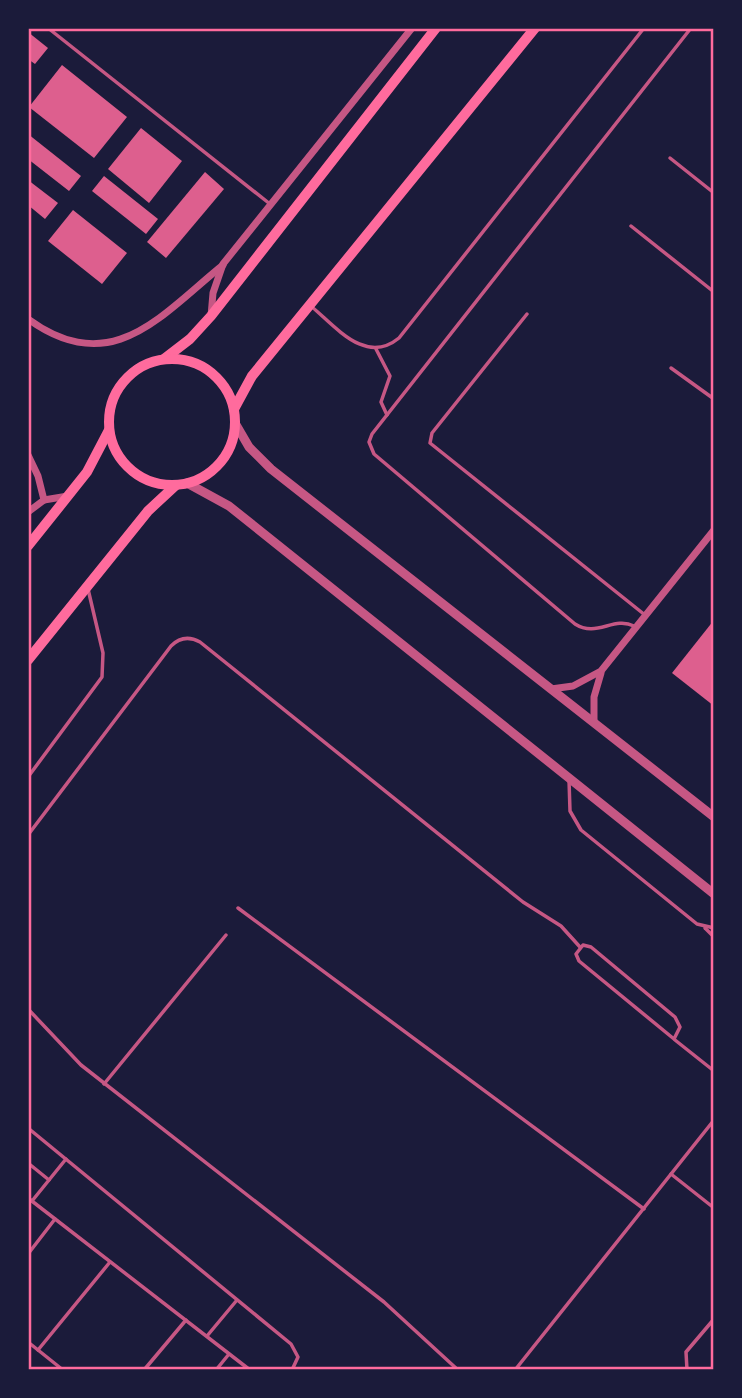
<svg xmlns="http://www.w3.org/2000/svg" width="742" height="1398" viewBox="0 0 742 1398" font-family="Rubik,sans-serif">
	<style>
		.building { fill: #dd5f8e }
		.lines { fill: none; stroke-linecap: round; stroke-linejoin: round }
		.service { stroke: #c65784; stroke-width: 3.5 }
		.minor { stroke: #c65784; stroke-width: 7 }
		.tertiary { stroke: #c65784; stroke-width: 9 }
		.secondary { stroke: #ff6b9d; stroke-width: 10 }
		.neatline { fill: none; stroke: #ff6b9d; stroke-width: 2.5 }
	</style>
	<rect width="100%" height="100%" fill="#1b1b3a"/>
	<!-- building -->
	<g class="building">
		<polygon points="28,32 48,48 35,64 28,59"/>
		<polygon points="62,65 127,117 94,158 29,107"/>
		<polygon points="141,128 182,161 149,203 108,169"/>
		<polygon points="28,134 81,176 69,191 28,159"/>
		<polygon points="205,172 224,189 166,258 147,242"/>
		<polygon points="104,176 158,219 146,234 92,191"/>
		<polygon points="28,180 58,203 45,219 28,205"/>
		<polygon points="73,210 127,253 102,284 48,241"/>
		<polygon points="714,620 714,706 672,673"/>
	</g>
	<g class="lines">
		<!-- service -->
		<g class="service">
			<polyline points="48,28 270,204"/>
			<polyline points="670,158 714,193"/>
			<polyline points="631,226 714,292"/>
			<path d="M312,307c25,21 54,58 87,31l245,-310"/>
			<polyline points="527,314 432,433 430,443 645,615"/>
			<polyline points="376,349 390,376 381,402 387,415"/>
			<polyline points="671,368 714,399"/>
			<path d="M634,626c-21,-10 -37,12 -59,-2l-201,-170 -5,-12 3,-8 319,-406"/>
			<polyline points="28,777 102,677 103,653 88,589"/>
			<polyline points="569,780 570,811 581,830 697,924 714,928"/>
			<path d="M28,835l143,-189c9,-9 18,-10 29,-4l323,260 38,24 19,21"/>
			<polyline points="238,908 644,1209"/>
			<polyline points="705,928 714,937"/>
			<polygon points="583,945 591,947 675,1017 680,1027 674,1039 579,961 576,954"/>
			<polyline points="28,1009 81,1065 384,1302 458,1370"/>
			<polyline points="675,1040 714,1071"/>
			<polyline points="104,1084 226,935"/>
			<polyline points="28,1128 291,1344 298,1357 292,1370"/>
			<polyline points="28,1163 49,1180"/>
			<polyline points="671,1174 714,1208"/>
			<polyline points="28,1198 250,1370"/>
			<polyline points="32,1201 66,1159"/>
			<polyline points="28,1254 55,1219"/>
			<polyline points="207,1336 237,1300"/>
			<polyline points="28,1342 63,1370"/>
			<polyline points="38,1350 110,1262"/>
			<polyline points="144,1370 186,1320"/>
			<polyline points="216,1370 229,1354"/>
			<polyline points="515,1370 714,1120"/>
			<polyline points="687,1370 686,1352 714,1319"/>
		</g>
		<!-- minor -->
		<g class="minor">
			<polyline points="211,316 213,293 223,264 412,28"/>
			<path d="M28,319c84,61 133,-4 195,-54"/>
			<polyline points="28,455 38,476 44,500"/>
			<polyline points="28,512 44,500 68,496"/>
			<polyline points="551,689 573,686 601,671 714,530"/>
			<polyline points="594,723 594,697 601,673"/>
		</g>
		<!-- tertiary -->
		<g class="tertiary">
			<polyline points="235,423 249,447 271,469 714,817"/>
			<polyline points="187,483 229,506 714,894"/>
		</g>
		<!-- secondary -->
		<g class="secondary">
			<polyline points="164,359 190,339 211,316 436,28"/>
			<circle cx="172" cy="422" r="63"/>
			<polyline points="234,409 252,376 535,28"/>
			<polyline points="28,546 87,472 109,430"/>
			<polyline points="28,660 148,511 176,485"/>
		</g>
	</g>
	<!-- border -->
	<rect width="742" height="1398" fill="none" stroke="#1b1b3a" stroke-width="60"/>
	<rect x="30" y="30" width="682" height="1338" class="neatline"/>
</svg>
